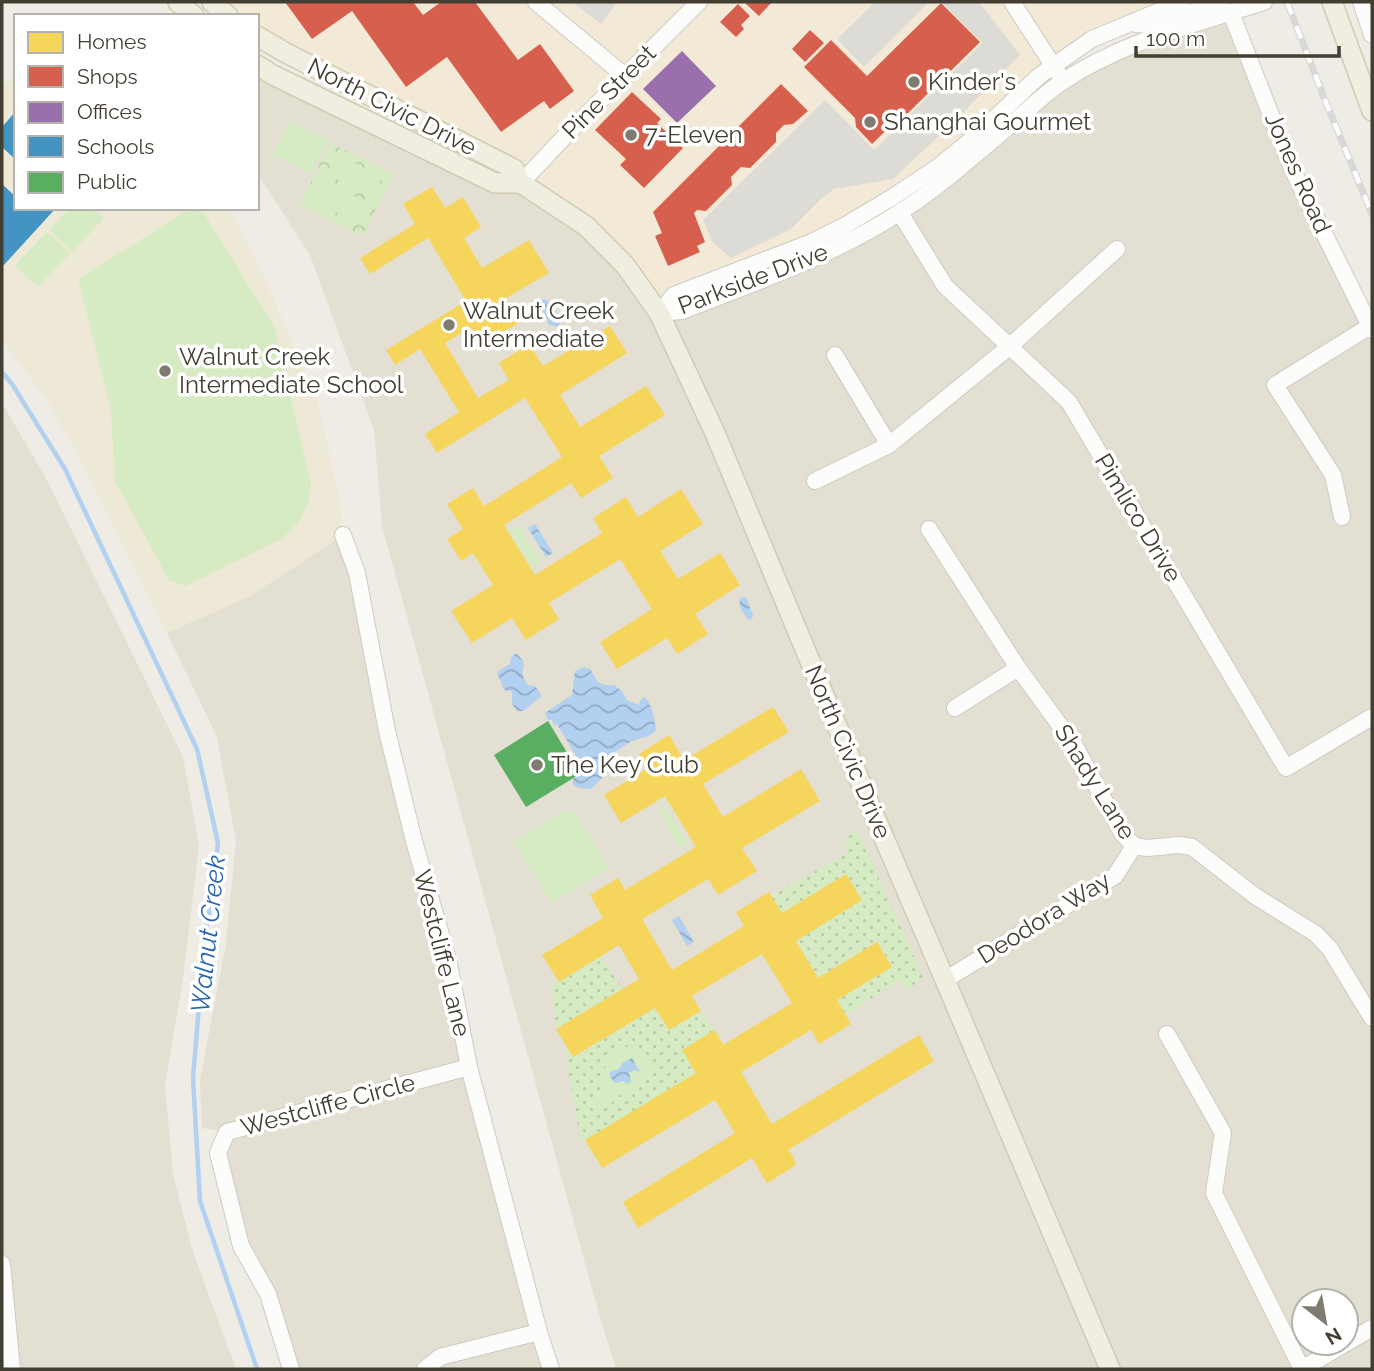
<svg xmlns="http://www.w3.org/2000/svg" width="1374" height="1371" viewBox="0 0 1374 1371" font-family="Raleway,sans-serif">
	<style>
		.residential { fill: #e3dfd2; fill-rule: evenodd }
		.commercial { fill: #f2ead6 }
		.education { fill: #ede9d6 }
		.grass { fill: url(#grass-dots) }
		.park { fill: url(#park-crowns) }
		.garden { fill: #d6eac3 }
		.parking { fill: #dddbd6 }
		.water { fill: url(#water-waves) }
		.homes { fill: #f6d55c }
		.shops { fill: #d6604d }
		.offices { fill: #9970ab }
		.schools { fill: #4393c3 }
		.public { fill: #5aae61 }
		.lines { fill: none; stroke-linecap: round; stroke-linejoin: round }
		.stream { stroke: #b2d0ef; stroke-width: 4.5 }
		.minor-casing { stroke: #cccac3; stroke-width: 18 }
		.major-casing { stroke: #d1cbb1; stroke-width: 22 }
		.minor { stroke: #fcfcfb; stroke-width: 16 }
		.major { stroke: #f0ede1; stroke-width: 19 }
		.rail-casing { stroke: #d8d8d7; stroke-width: 7 }
		.rail { stroke: #fff; stroke-width: 4.5; stroke-dasharray: 13; stroke-linecap: butt }
		.poi-dot { fill: #7f7b71; stroke: #fff; stroke-width: 2.5 }
		.labels { text-anchor: middle; stroke-width: 7; stroke-linejoin: round; paint-order: stroke }
		.poi-label { font-size: 24px; fill: #433e32; stroke: #fff; text-anchor: start }
		.street-label { font-size: 24px; fill: #433e32; stroke: #fff }
		.water-label { font-size: 26px; font-style: italic; fill: #2867b2; stroke: #fff }
	</style>
	<defs>
		<pattern id="grass-dots" width="8" height="8" patternUnits="userSpaceOnUse" patternTransform="scale(1.75)"><rect width="8" height="8" fill="#d6eac3"/><path d="M2 2h.1M6 6h.1" fill="none" stroke="#b9caa8" stroke-width="1.8" stroke-linecap="round"/></pattern>
		<pattern id="park-crowns" width="20" height="18" patternUnits="userSpaceOnUse" patternTransform="scale(1.75)"><rect width="20" height="18" fill="#d6eac3"/><path d="M2 6a3 3 0 1 1 6 0M12 15a3 3 0 1 1 6 0" fill="none" stroke="#b9caa8"/></pattern>
		<pattern id="water-waves" width="16" height="10" patternUnits="userSpaceOnUse" patternTransform="scale(1.75)"><rect width="16" height="10" fill="#b2d0ef"/><path d="M0 5q4-4 8 0t8 0" fill="none" stroke="#92aac2"/></pattern>
	</defs>
	<rect width="100%" height="100%" fill="#eeece5"/>
	<!-- residential -->
	<g class="residential">
		<path d="M1231,13l62,158 79,159v1039h-756l-15,-48 -219,-795 -8,-96 -64,-175 -53,-82v-108l238,118h26l161,128 218,-98 163,-132zM1304,1301h42v42h-42z"/>
		<polygon points="2,403 47,480 183,757 199,846 182,986 165,1085 173,1174 193,1252 236,1369 2,1369"/>
		<polygon points="343,535 387,731 551,1369 291,1369 245,1248 218,1153 227,1132 202,1128 200,1081 226,943 236,841 217,737 167,633 250,596"/>
	</g>
	<!-- commercial -->
	<polygon class="commercial" points="212,2 1181,2 1092,39 977,135 844,226 674,295 659,313 625,265 521,183 257,36 257,16 228,16"/>
	<!-- education -->
	<polygon class="education" points="16,73 16,208 227,208 240,229 267,283 318,403 339,497 343,535 250,596 167,633 83,465 49,404 2,339 2,86"/>
	<!-- grass -->
	<g class="grass">
		<polygon points="857,830 924,979 905,989 900,980 846,1015 837,1000 892,967 878,942 818,978 796,941 862,900 846,874 782,913 771,896 849,852 843,839"/>
		<polygon points="601,956 623,989 556,1029 552,986"/>
		<polygon points="655,1008 669,1030 701,1011 715,1030 683,1050 696,1073 581,1143 567,1065 565,1046 574,1057"/>
	</g>
	<!-- park -->
	<polygon class="park" points="330,143 394,174 362,236 300,205"/>
	<!-- garden -->
	<g class="garden">
		<polygon points="291,121 329,140 311,174 273,155"/>
		<polygon points="339,155 382,177 372,196 329,175"/>
		<polygon points="326,182 369,204 359,224 316,202"/>
		<polygon points="70,208 93,208 104,218 72,252 49,230"/>
		<polygon points="190,209 203,212 275,328 311,485 308,503 299,521 283,538 186,586 169,580 115,481 111,410 78,279"/>
		<polygon points="47,232 70,253 38,287 15,265"/>
		<polygon points="518,525 541,561 531,568 509,530"/>
		<polygon points="665,806 688,844 680,848 658,811"/>
		<polygon points="564,811 572,811 576,814 609,868 552,903 512,842"/>
		<path d="M634,1043l20,31 -39,24 -5,8 -4,2 -8,-2 -3,-6c2,-6 4,-8 11,-9l-7,-12 7,-13v-8z"/>
	</g>
	<!-- parking -->
	<g class="parking">
		<polygon points="572,2 617,2 601,24"/>
		<polygon points="875,2 929,2 864,67 837,39"/>
		<polygon points="941,2 979,2 1020,55 957,119 893,179 834,189 822,198 791,229 731,258 713,243 703,220 825,100 874,150 983,43"/>
	</g>
	<!-- water -->
	<g class="water">
		<path d="M541,299l6,1c6,7 13,14 13,23l-3,3 -8,-1 -4,-11 -2,-2 -5,1 -3,-5 2,-6z"/>
		<polygon points="535,524 553,553 546,557 528,528"/>
		<path d="M746,597l7,18v2l-4,3c-6,-7 -11,-12 -9,-22z"/>
		<path d="M514,654h3c12,12 4,11 6,22 1,3 3,6 5,9l7,1 7,10 -19,15h-6l-5,-7v-13l-8,-1 -7,-18 13,-8 1,-6z"/>
		<path d="M584,667l6,2 8,13 7,3h9l8,6 5,9 12,5 1,-5 5,-3c8,9 9,22 11,33 -7,9 -14,6 -23,11 -6,2 -11,7 -17,10 -2,13 -15,30 -25,38l-11,-1 -7,-3v-6l7,-5v-2l3,-1 -3,-6 1,-1 -24,-40 -3,1 -2,-5h-4l-3,-7 27,-18 3,-24z"/>
		<polygon points="679,916 694,942 687,946 672,920"/>
		<polygon points="632,1058 640,1072 634,1070 629,1073 631,1081 627,1084 623,1081 617,1083 613,1081 610,1076 610,1072 619,1069 622,1063"/>
	</g>
	<!-- homes -->
	<g class="homes">
		<polygon points="432,187 445,208 463,197 481,227 464,238 482,268 529,240 549,273 506,298 520,322 482,345 471,327 445,343 478,398 509,380 499,363 529,344 543,366 610,326 627,353 560,395 580,427 646,386 665,415 599,456 613,478 581,498 571,483 504,525 535,575 602,533 593,518 626,497 638,517 681,489 703,524 660,551 678,579 720,553 740,585 695,614 708,634 677,654 667,638 617,669 600,642 652,609 620,559 549,603 559,619 526,640 512,618 472,643 451,611 493,585 473,553 461,561 447,539 463,529 447,504 473,488 484,506 562,457 525,398 437,453 425,434 459,412 420,349 395,365 386,350 466,301 428,238 370,274 360,258 415,224 403,204"/>
		<polygon points="773,707 789,732 703,784 723,817 801,769 820,801 742,848 757,871 718,895 708,879 642,919 672,970 744,926 736,912 769,892 782,913 846,874 862,900 796,941 818,978 877,942 892,967 837,1000 851,1024 819,1044 811,1030 741,1072 772,1124 919,1035 934,1061 788,1150 793,1156 796,1165 767,1183 752,1158 638,1228 623,1202 735,1133 715,1100 602,1168 585,1140 696,1073 682,1050 715,1030 723,1045 792,1003 762,954 692,996 701,1011 669,1030 655,1008 573,1057 556,1029 639,979 619,945 559,982 542,955 603,918 590,895 618,878 625,890 696,847 665,796 621,823 604,795 648,768 639,754 669,735 684,760"/>
	</g>
	<!-- shops -->
	<g class="shops">
		<polygon points="285,2 413,2 423,15 441,2 475,2 518,60 540,44 574,91 550,109 544,101 501,132 447,57 406,87 352,11 312,39"/>
		<polygon points="744,2 772,2 759,16"/>
		<polygon points="941,3 980,42 905,116 904,113 872,144 856,127 855,118 804,67 831,40 867,76"/>
		<polygon points="738,4 750,16 741,25 744,29 736,37 720,22"/>
		<polygon points="810,30 824,43 805,62 792,49"/>
		<polygon points="781,84 808,111 793,124 784,125 776,133 776,142 750,168 741,167 731,177 732,185 706,211 697,210 694,213 705,242 697,246 700,252 668,266 655,236 662,233 653,212"/>
		<polygon points="632,92 661,119 657,123 683,148 644,188 620,165 626,159 595,130"/>
	</g>
	<!-- offices -->
	<polygon class="offices" points="682,51 716,86 677,123 643,89"/>
	<!-- schools -->
	<g class="schools">
		<polygon points="16,111 16,160 2,147 2,127"/>
		<polygon points="2,184 16,197 16,208 56,208 2,267"/>
	</g>
	<!-- public -->
	<polygon class="public" points="548,721 580,774 526,807 494,755"/>
	<g class="lines">
		<!-- stream -->
		<polyline class="stream" points="2,372 12,384 65,469 197,749 218,843 203,958 193,1078 200,1201 257,1369"/>
		<!-- minor casing -->
		<g class="minor-casing">
			<g id="minor">
				<polyline points="536,2 625,76"/>
				<polyline points="1012,2 1058,73"/>
				<polyline points="1361,2 1372,35"/>
				<polyline points="1231,13 1293,171 1372,330"/>
				<path d="M1136,24c5,1 12,1 17,1 25,-5 46,-23 73,-14"/>
				<polyline points="521,183 566,135 699,2"/>
				<polyline points="900,213 945,286 1069,402 1286,768 1372,717"/>
				<path d="M659,313l23,-2c74,-29 151,-55 218,-99 41,-26 76,-58 113,-89 16,-14 31,-29 49,-41 61,-41 134,-58 202,-80"/>
				<polyline points="659,313 674,295 812,242 844,226 891,198 938,167 977,135 1039,76 1092,39 1181,2"/>
				<polyline points="835,355 889,445"/>
				<polyline points="815,481 889,445 1009,347 1117,249"/>
				<polyline points="1342,517 1333,475 1275,385 1370,326"/>
				<polyline points="929,529 1018,668 1075,746 1122,833 1134,846 1147,848 1179,845 1192,847 1255,896 1316,934 1330,949 1372,1018"/>
				<polyline points="343,535 357,573 387,731 414,841 448,959 469,1067 539,1332 551,1369"/>
				<polyline points="955,708 1018,668"/>
				<polyline points="945,980 1115,876 1134,846"/>
				<polyline points="1167,1034 1223,1133 1214,1193 1302,1369"/>
				<polyline points="2,1264 12,1369"/>
				<polyline points="291,1369 268,1294 241,1246 218,1153 227,1132 469,1067"/>
				<polyline points="425,1369 440,1357 539,1332"/>
				<polyline points="1302,1369 1372,1328"/>
			</g>
		</g>
		<!-- major casing -->
		<g class="major-casing">
			<g id="major">
				<polyline points="178,2 194,16"/>
				<polyline points="212,2 228,16"/>
				<polyline points="1332,2 1372,111"/>
				<polyline points="257,36 286,53 514,169 521,183 586,226 625,265 659,313 715,433 872,810 945,980 1110,1369"/>
				<polyline points="257,65 273,75 495,183 521,183"/>
			</g>
		</g>
		<!-- minor -->
		<use href="#minor" class="minor"/>
		<!-- major -->
		<use href="#major" class="major"/>
		<!-- rail casing -->
		<g class="rail-casing">
			<polyline id="rail" points="1287,2 1325,100 1372,214"/>
		</g>
		<!-- rail -->
		<use href="#rail" class="rail"/>
	</g>
	<!-- markers -->
	<g class="poi-dot">
		<circle cx="914" cy="82" r="7"/>
		<circle cx="870" cy="122" r="7"/>
		<circle cx="631" cy="135" r="7"/>
		<circle cx="449" cy="325" r="7"/>
		<circle cx="165" cy="371" r="7"/>
		<circle cx="537" cy="765" r="7"/>
	</g>
	<g class="labels">
		<!-- poi labels -->
		<g class="poi-label">
			<text x="928" y="90">Kinder's</text>
			<text x="884" y="130">Shanghai Gourmet</text>
			<text x="645" y="143">7-Eleven</text>
			<text x="463" y="319">Walnut Creek<tspan x="463" dy="28">Intermediate</tspan></text>
			<text x="179" y="365">Walnut Creek<tspan x="179" dy="28">Intermediate School</tspan></text>
			<text x="551" y="773">The Key Club</text>
		</g>
		<!-- street labels -->
		<g class="street-label">
			<text transform="translate(609 92) rotate(-45)" y="8">Pine Street</text>
			<text transform="translate(392 107) rotate(27)" y="8">North Civic Drive</text>
			<text transform="translate(1298 173) rotate(66)" y="8">Jones Road</text>
			<text transform="translate(753 279) rotate(-21)" y="8">Parkside Drive</text>
			<text transform="translate(1138 518) rotate(59)" y="8">Pimlico Drive</text>
			<text transform="translate(848 752) rotate(67)" y="8">North Civic Drive</text>
			<text transform="translate(1095 782) rotate(58)" y="8">Shady Lane</text>
			<text transform="translate(1044 918) rotate(-32)" y="8">Deodora Way</text>
			<text transform="translate(442 953) rotate(76)" y="8">Westcliffe Lane</text>
			<text transform="translate(328 1105) rotate(-15)" y="8">Westcliffe Circle</text>
		</g>
		<!-- water labels -->
		<g class="water-label">
			<text transform="translate(208 934) rotate(-84)" y="9">Walnut Creek</text>
		</g>
	</g>
	<!-- border -->
	<rect width="1374" height="1371" fill="none" stroke="#433e32" stroke-width="7"/>
	<!-- legend -->
	<rect x="14" y="14" width="245" height="196" fill="#ffffff" stroke="#b4b2ad" stroke-width="2"/>
	<rect x="28" y="32" width="35" height="21" fill="#f6d55c" stroke="#b4b2ad" stroke-width="2"/>
	<text x="77" y="49" font-size="21" fill="#433e32">Homes</text>
	<rect x="28" y="66" width="35" height="21" fill="#d6604d" stroke="#b4b2ad" stroke-width="2"/>
	<text x="77" y="84" font-size="21" fill="#433e32">Shops</text>
	<rect x="28" y="102" width="35" height="21" fill="#9970ab" stroke="#b4b2ad" stroke-width="2"/>
	<text x="77" y="119" font-size="21" fill="#433e32">Offices</text>
	<rect x="28" y="136" width="35" height="21" fill="#4393c3" stroke="#b4b2ad" stroke-width="2"/>
	<text x="77" y="154" font-size="21" fill="#433e32">Schools</text>
	<rect x="28" y="172" width="35" height="21" fill="#5aae61" stroke="#b4b2ad" stroke-width="2"/>
	<text x="77" y="189" font-size="21" fill="#433e32">Public</text>
	<!-- north arrow -->
	<g transform="translate(1325 1322) rotate(149)"><circle r="33" fill="#ffffff" stroke="#b4b2ad" stroke-width="2"/>
	<path d="M0-5L12 26L0 18L-12 26Z" fill="#7f7b71"/>
	<text y="-10" font-size="19" font-weight="bold" text-anchor="middle" fill="#433e32">N</text>
	</g>
	<!-- scale -->
	<path d="M1136 46v10h203v-10" fill="none" stroke="#433e32" stroke-width="3.5"/>
	<text x="1146" y="46" font-size="21" fill="#433e32" stroke="#ffffff" stroke-width="5" paint-order="stroke">100 m</text>
</svg>
